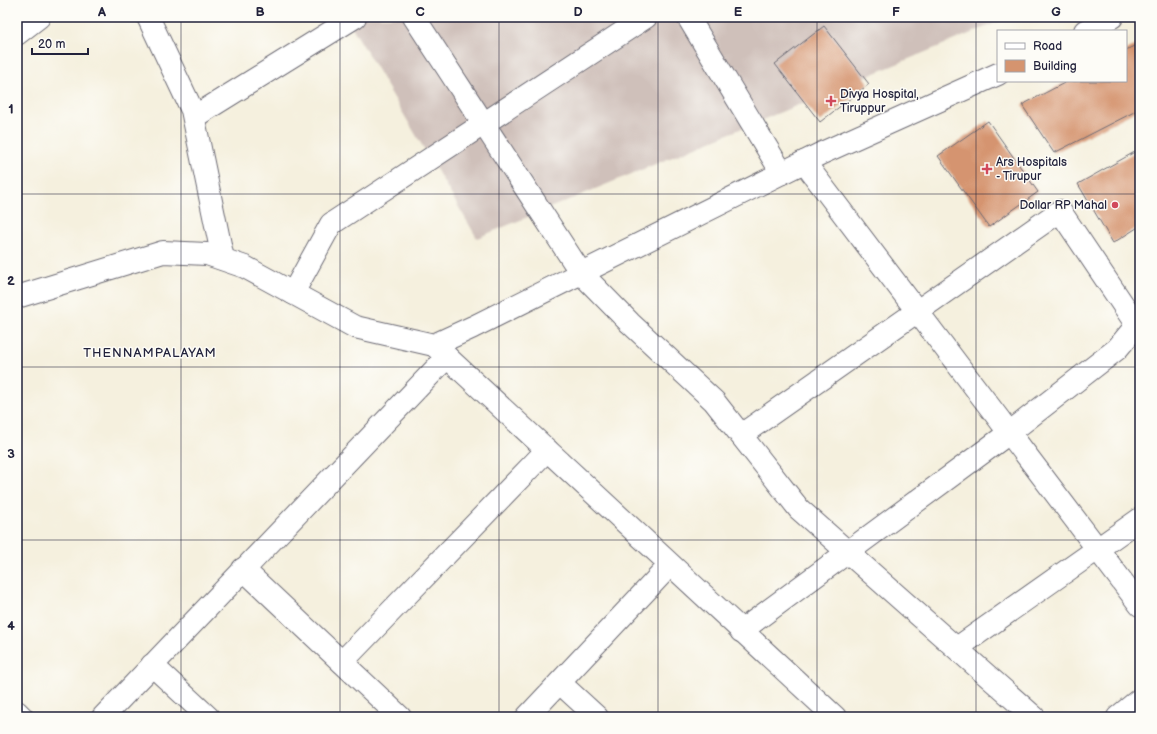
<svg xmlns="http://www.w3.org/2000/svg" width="1157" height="734" viewBox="0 0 1157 734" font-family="'Balsamiq Sans',sans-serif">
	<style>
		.industrial { fill: #cfc0ba }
		.building { fill: #d5946f }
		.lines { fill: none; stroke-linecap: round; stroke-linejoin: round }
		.minor-casing { stroke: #6c6a74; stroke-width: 24 }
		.major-casing { stroke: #6c6a74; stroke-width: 24 }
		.minor { stroke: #fff; stroke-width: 22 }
		.major { stroke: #fff; stroke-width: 22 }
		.grid { fill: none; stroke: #22223b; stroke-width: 1; stroke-opacity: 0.55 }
		.poi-dot { fill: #d1495b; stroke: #fdfcf7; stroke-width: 1.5 }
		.labels { text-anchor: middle; stroke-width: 3; stroke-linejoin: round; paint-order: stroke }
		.poi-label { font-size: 12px; fill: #22223b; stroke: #fdfcf7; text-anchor: start }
		.neighbourhood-label { font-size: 13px; letter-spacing: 1px; fill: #22223b; stroke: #fdfcf7 }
		.neatline { fill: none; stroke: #22223b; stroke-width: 1.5 }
		.grid-label { font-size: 13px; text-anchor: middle; font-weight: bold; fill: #22223b }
	</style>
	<rect width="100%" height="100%" fill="#fdfcf7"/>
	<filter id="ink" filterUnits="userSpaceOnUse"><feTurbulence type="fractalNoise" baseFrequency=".025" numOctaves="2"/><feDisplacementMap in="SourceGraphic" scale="8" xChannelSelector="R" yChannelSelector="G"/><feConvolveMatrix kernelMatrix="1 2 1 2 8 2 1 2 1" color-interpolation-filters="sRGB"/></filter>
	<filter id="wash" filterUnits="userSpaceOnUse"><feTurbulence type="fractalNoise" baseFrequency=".012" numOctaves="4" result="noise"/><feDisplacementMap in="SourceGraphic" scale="16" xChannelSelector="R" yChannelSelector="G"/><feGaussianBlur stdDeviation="0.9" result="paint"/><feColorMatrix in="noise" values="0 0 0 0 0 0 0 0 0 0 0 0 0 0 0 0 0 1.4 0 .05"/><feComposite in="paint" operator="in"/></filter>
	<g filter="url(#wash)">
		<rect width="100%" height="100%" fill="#f5f0de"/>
		<!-- industrial -->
		<polygon class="industrial" points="346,17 1010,17 477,238"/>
		<g id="blocks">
			<!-- building -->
			<g class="building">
				<polygon points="824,26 869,84 820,122 775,64"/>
				<polygon points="1140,43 1140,109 1054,153 1022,105 1068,81 1126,81 1126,50"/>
				<polygon points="988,121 1038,192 989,227 938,156"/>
				<polygon points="1140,149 1140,226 1113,243 1078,184"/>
			</g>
		</g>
	</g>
	<g filter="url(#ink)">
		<use href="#blocks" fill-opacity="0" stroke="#6c6a74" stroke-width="1"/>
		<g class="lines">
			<!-- minor casing -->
			<g class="minor-casing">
				<g id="minor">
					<polyline points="148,17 192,110 223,259"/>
					<polyline points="414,17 581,273 630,323 714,401 799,509 1034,717"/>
					<polyline points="688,17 782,173"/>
					<polyline points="17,34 39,17"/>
					<polyline points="194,117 355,17"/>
					<polyline points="804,162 1140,605"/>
					<polyline points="293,293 331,224 646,17"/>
					<polyline points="434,345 835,717"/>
					<polyline points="741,435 1060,211 1134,321 1136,326 1117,349 1009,433 741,631"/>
					<polyline points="243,569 400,717"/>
					<polyline points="957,648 1140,519"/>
					<polyline points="342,662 547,450"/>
					<polyline points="152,665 208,717"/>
					<polyline points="560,683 597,717"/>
					<polyline points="17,712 22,717"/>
					<polyline points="103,717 447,357"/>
					<polyline points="527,717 670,565"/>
					<polyline points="1118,717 1140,699"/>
				</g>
			</g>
			<!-- major casing -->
			<g class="major-casing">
				<g id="major">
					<polyline points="1085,31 1112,17"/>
					<polyline points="17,297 163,252 207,254 245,267 355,327 434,345 473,327 822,153 998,74"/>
				</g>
			</g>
			<!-- minor -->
			<use href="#minor" class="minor"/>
			<!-- major -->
			<use href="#major" class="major"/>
		</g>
	</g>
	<!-- grid -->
	<path class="grid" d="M181,17v700M340,17v700M499,17v700M658,17v700M817,17v700M976,17v700M17,194h1123M17,367h1123M17,540h1123"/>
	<!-- markers -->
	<g class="poi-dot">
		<path d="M829 95h4v4h4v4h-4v4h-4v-4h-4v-4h4z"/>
		<path d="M985 163h4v4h4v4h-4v4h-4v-4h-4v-4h4z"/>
		<circle cx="1115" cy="205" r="4"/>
	</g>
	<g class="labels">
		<!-- poi labels -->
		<g class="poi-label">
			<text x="840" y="98">Divya Hospital,<tspan x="840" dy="14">Tiruppur</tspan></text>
			<text x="996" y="166">Ars Hospitals<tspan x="996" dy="14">- Tirupur</tspan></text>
			<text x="1107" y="209" text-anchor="end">Dollar RP Mahal</text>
		</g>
		<!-- neighbourhood labels -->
		<g class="neighbourhood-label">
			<text x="150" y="357">THENNAMPALAYAM</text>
		</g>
	</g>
	<!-- margin -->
	<rect width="1157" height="734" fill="none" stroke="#fdfcf7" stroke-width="44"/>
	<!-- legend -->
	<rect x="997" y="30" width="130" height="52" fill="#fdfcf7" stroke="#a5a5ac"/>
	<rect x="1005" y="43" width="20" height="6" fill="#ffffff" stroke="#a5a5ac"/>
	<text x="1033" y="50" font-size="12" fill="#22223b">Road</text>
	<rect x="1005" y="60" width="20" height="12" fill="#d5946f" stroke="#a5a5ac"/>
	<text x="1033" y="70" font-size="12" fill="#22223b">Building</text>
	<!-- scale -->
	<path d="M32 48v6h56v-6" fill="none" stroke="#22223b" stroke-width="2"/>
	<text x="38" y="48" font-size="12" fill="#22223b" stroke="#fdfcf7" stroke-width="3" paint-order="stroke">20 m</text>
	<rect x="22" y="22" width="1113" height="690" class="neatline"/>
	<g class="grid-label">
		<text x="102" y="16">A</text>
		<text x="260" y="16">B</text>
		<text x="420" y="16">C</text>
		<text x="578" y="16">D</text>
		<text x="738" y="16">E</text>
		<text x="896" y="16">F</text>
		<text x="1056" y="16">G</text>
		<text x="11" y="113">1</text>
		<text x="11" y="285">2</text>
		<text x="11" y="458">3</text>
		<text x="11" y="630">4</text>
	</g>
</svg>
